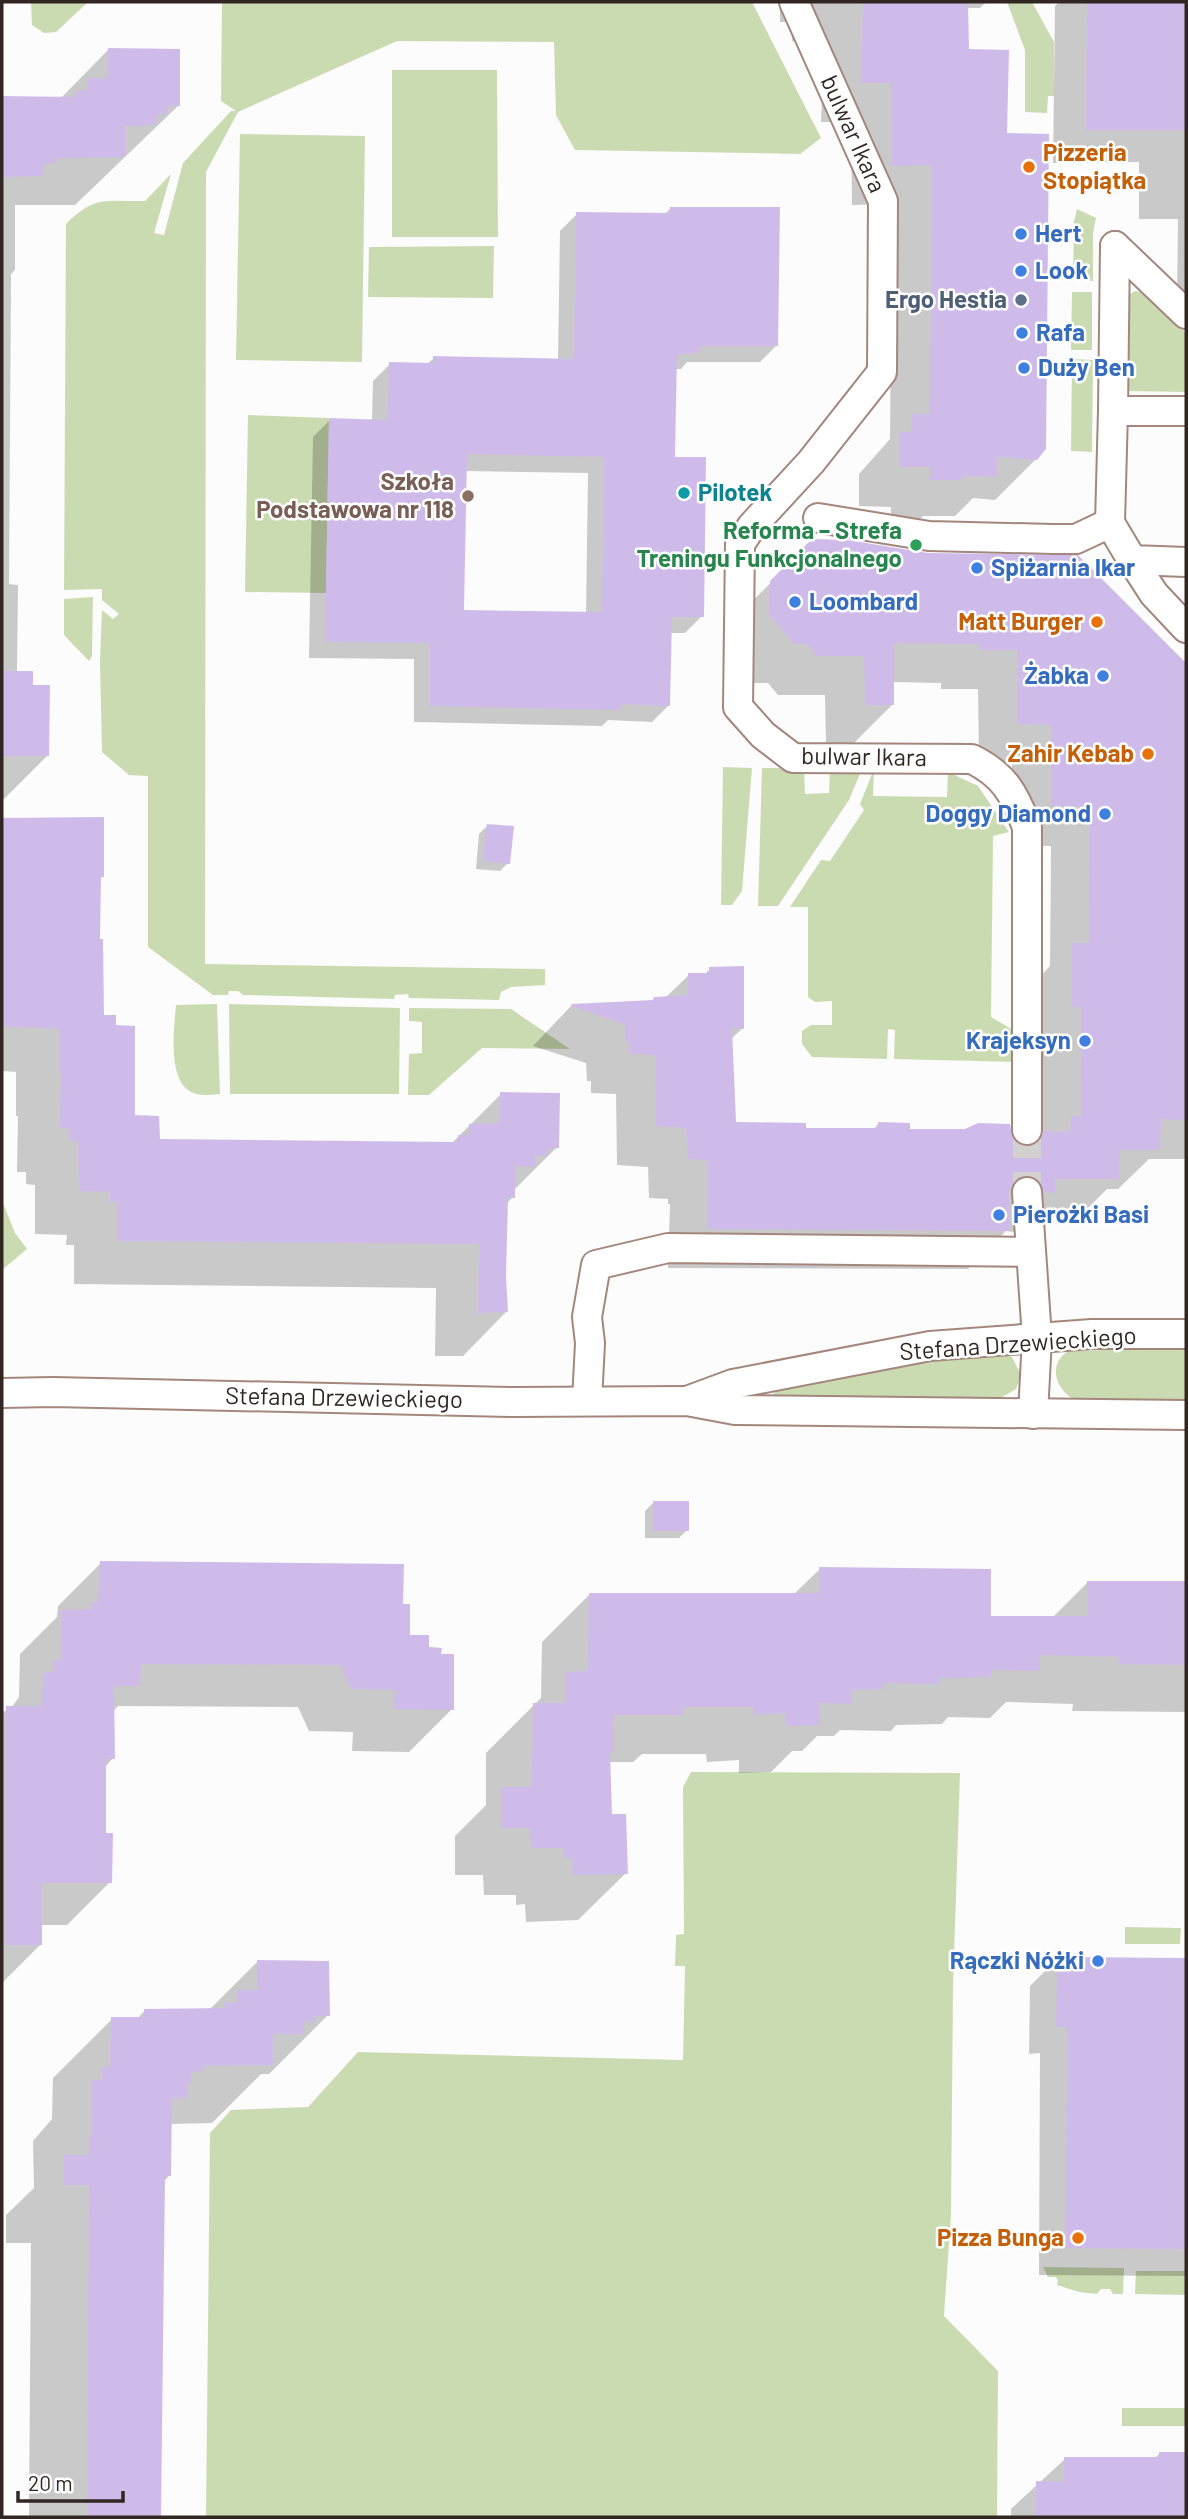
<svg xmlns="http://www.w3.org/2000/svg" width="1188" height="2519" viewBox="0 0 1188 2519" font-family="Barlow,sans-serif">
	<style>
		.green { fill: #cbdbb1 }
		.shadow { fill: #0003; fill-rule: evenodd }
		.building { fill: #cfbbea; fill-rule: evenodd }
		.lines { fill: none; stroke-linecap: round; stroke-linejoin: round }
		.minor-tunnel { stroke: #d3d1d0; stroke-width: 28; stroke-dasharray: 28 14; stroke-linecap: butt }
		.minor-casing { stroke: #a3877d; stroke-width: 32 }
		.minor { stroke: #fff; stroke-width: 28 }
		.food-dot { fill: #e8710a; stroke: #fff; stroke-width: 2.5 }
		.shop-dot { fill: #3f7fe0; stroke: #fff; stroke-width: 2.5 }
		.service-dot { fill: #5c6f8a; stroke: #fff; stroke-width: 2.5 }
		.culture-dot { fill: #0f9aa8; stroke: #fff; stroke-width: 2.5 }
		.education-dot { fill: #8d6e63; stroke: #fff; stroke-width: 2.5 }
		.leisure-dot { fill: #2e9e5b; stroke: #fff; stroke-width: 2.5 }
		.labels { text-anchor: middle; stroke-width: 5; stroke-linejoin: round; paint-order: stroke }
		.street-label { font-size: 24px; fill: #312622; stroke: #fff }
		.food-label { font-size: 24px; font-weight: bold; fill: #c56008; stroke: #fff; text-anchor: end }
		.shop-label { font-size: 24px; font-weight: bold; fill: #366cbe; stroke: #fff; text-anchor: start }
		.service-label { font-size: 24px; font-weight: bold; fill: #4e5e75; stroke: #fff; text-anchor: end }
		.education-label { font-size: 24px; font-weight: bold; fill: #785e54; stroke: #fff; text-anchor: end }
		.culture-label { font-size: 24px; font-weight: bold; fill: #0d838f; stroke: #fff; text-anchor: start }
		.leisure-label { font-size: 24px; font-weight: bold; fill: #27864d; stroke: #fff; text-anchor: end }
	</style>
	<rect width="100%" height="100%" fill="#fcfcfc"/>
	<!-- green -->
	<g class="green">
		<polygon points="31,2 88,2 56,32 44,33 32,25"/>
		<path d="M222,2h530l69,136 -21,16 -225,-4 -19,-35 -2,-73 -157,-1 -159,71 -32,60 -1,792 340,5v16l-34,2 -10,5 -2,8 -90,-2 -1,-4 -13,1 -1,4 -151,-4 -5,-4h-9l-1,4h-15l-65,-48v-171l-19,-1 -27,-23 -2,-91 2,-51 11,9 6,-5 -17,-14v-11l-38,1 2,-366c30,-30 40,-22 79,-23l26,-27 -17,59 10,2 19,-72 48,-52h5l-15,-10z"/>
		<polygon points="1007,2 1032,2 1054,42 1054,96 1048,96 1047,113 1025,112 1025,50"/>
		<polygon points="392,70 497,70 498,237 392,237"/>
		<polygon points="240,134 365,136 362,362 236,360"/>
		<polygon points="1077,209 1096,218 1093,233 1093,281 1073,280 1074,221"/>
		<polygon points="494,246 493,298 368,297 369,247"/>
		<polygon points="1135,291 1145,293 1186,333 1186,392 1125,391 1124,302 1129,295"/>
		<polygon points="1072,292 1092,292 1092,350 1071,350"/>
		<polygon points="1072,359 1093,360 1092,452 1071,451"/>
		<polygon points="248,415 329,418 326,593 245,592"/>
		<polygon points="93,597 92,656 89,661 64,635 64,599"/>
		<polygon points="723,767 752,768 742,891 732,905 721,905"/>
		<polygon points="762,768 804,768 805,794 829,793 830,768 862,769 849,800 778,906 758,906"/>
		<polygon points="874,769 873,796 947,797 948,772 978,786 1009,832 993,836 991,1017 1018,1033 1019,1062 894,1059 895,1030 888,1029 887,1059 812,1057 802,1044 802,1031 811,1025 832,1025 832,1001 815,1002 808,997 808,907 790,907 821,860 830,861 864,810 860,804"/>
		<path d="M217,1004l3,90c-11,1 -23,3 -32,-4 -20,-15 -14,-62 -12,-85z"/>
		<polygon points="229,1004 400,1008 399,1094 230,1094"/>
		<polygon points="409,1008 511,1009 570,1049 482,1048 429,1095 408,1095 409,1054 422,1053 422,1022 409,1021"/>
		<polygon points="2,1201 15,1233 27,1249 2,1270"/>
		<path d="M1186,1348v52h-112c-18,-11 -27,-35 -6,-49z"/>
		<polygon points="997,1351 1012,1357 1021,1375 1016,1389 999,1399 776,1397 774,1395 775,1387 894,1363"/>
		<polygon points="691,1772 960,1773 953,1986 951,2214 944,2316 998,2371 997,2517 206,2517 210,2133 231,2110 308,2107 358,2052 683,2060 685,1966 675,1966 676,1935 684,1934 683,1787"/>
		<polygon points="1125,1927 1181,1928 1180,1944 1125,1944"/>
		<polygon points="1043,2267 1124,2268 1123,2294 1113,2294 1110,2289 1101,2289 1097,2294 1079,2292 1057,2285 1058,2280 1055,2277 1048,2277"/>
		<polygon points="1136,2271 1186,2271 1186,2295 1135,2294"/>
		<rect x="1122" y="2408" width="64" height="18"/>
	</g>
	<!-- shadow -->
	<g class="shadow">
		<polygon points="780,2 986,2 980,8 966,8 967,51 1005,135 1036,459 995,500 973,498 955,516 923,516 920,519 891,520 891,507 859,506 859,474 890,439 892,204 852,205 851,122 821,122 824,41 792,41 793,22 780,22"/>
		<polygon points="1059,2 1186,2 1186,311 1177,302 1178,219 1139,219 1139,162 1053,163 1055,6"/>
		<polygon points="108,50 178,106 75,205 15,205 15,270 11,274 9,584 18,585 17,673 32,687 47,756 2,801 2,98 60,99"/>
		<path d="M671,208l106,137 -17,17h-73l-6,7h-6l-2,90 29,157 -17,17h-15l-1,72 -17,17 -44,-2 -6,6 -188,-4v-63l-105,-1 4,-221 17,-17 42,1 1,-40 17,-17 36,1 8,-7 124,2 2,-129 17,-17h88zM465,471l123,2 -2,141 -124,-2z"/>
		<polygon points="813,541 928,554 1078,557 1186,666 1186,1159 1149,1159 1118,1189 1107,1189 1078,1218 1027,1218 1014,1232 1006,1231 968,1269 668,1268 670,1204 668,1204 668,1199 649,1198 648,1167 617,1165 616,1094 591,1093 591,1081 587,1081 586,1063 533,1046 572,1005 651,1002 665,998 689,975 704,975 710,969 743,1028 731,1039 734,1124 804,1129 873,1130 879,1123 908,1131 1011,1140 1018,1146 1029,1148 1043,1134 1043,1046 1032,1046 1033,984 1050,966 1051,846 1012,845 1012,763 979,763 978,689 941,689 941,683 892,682 892,705 853,744 826,744 825,695 778,695 768,683 754,683 731,655 731,622"/>
		<polygon points="102,819 102,876 100,879 99,941 103,1017 133,1117 159,1140 452,1143 501,1094 557,1147 513,1191 513,1197 506,1204 504,1276 506,1312 463,1356 435,1356 436,1288 74,1284 74,1245 66,1245 67,1235 35,1234 35,1185 26,1184 26,1172 17,1172 18,1116 16,1116 16,1072 2,1071 2,820"/>
		<polygon points="487,826 508,863 500,871 476,869 479,834"/>
		<polygon points="653,1503 687,1530 679,1538 645,1538 645,1511"/>
		<polygon points="101,1563 401,1606 408,1637 428,1649 452,1709 409,1752 352,1751 353,1732 309,1731 298,1707 118,1706 113,1711 113,1758 105,1767 104,1834 110,1882 67,1925 40,1925 40,1945 2,1983 2,1713 12,1707 19,1697 20,1654 57,1617 58,1606"/>
		<polygon points="820,1569 989,1618 1052,1618 1088,1582 1186,1583 1186,1712 1072,1711 1073,1704 1006,1702 990,1718 948,1717 942,1724 896,1725 891,1731 840,1730 834,1736 817,1736 802,1751 792,1751 771,1772 739,1773 739,1760 707,1762 706,1754 642,1754 633,1762 609,1762 611,1816 626,1873 578,1920 526,1922 525,1904 516,1905 516,1895 484,1895 483,1875 455,1875 455,1836 486,1805 486,1753 541,1698 542,1642 589,1595 794,1594"/>
		<polygon points="1057,1959 1186,1960 1186,2276 1039,2275 1040,2053 1029,2054 1030,1986"/>
		<polygon points="258,1961 328,2015 269,2074 261,2074 212,2123 170,2124 169,2176 163,2182 158,2517 29,2517 31,2243 6,2243 6,2215 34,2188 33,2141 52,2119 53,2078 112,2019 137,2019 145,2010 209,2010"/>
		<polygon points="1159,2454 1186,2454 1186,2517 1011,2517 1011,2509 1065,2459 1154,2459"/>
	</g>
	<!-- building -->
	<g class="building">
		<polygon points="863,2 968,2 969,49 1009,50 1007,133 1049,134 1046,449 1037,460 997,457 997,477 962,476 962,480 930,480 931,467 899,467 899,432 911,432 912,414 930,414 932,165 892,166 891,83 861,83"/>
		<polygon points="1087,2 1186,2 1186,130 1086,130"/>
		<polygon points="108,48 180,49 180,106 168,106 168,114 157,114 156,125 125,126 125,157 56,158 56,163 44,164 42,176 2,177 2,96 75,97 76,91 87,90 88,78 107,78"/>
		<path d="M670,207h110l-2,139h-78l-1,6 -22,3 -2,102h31l-2,160h-32l-2,89 -49,-2 -1,6 -190,-4v-63l-105,-1 4,-224 59,2 1,-58 44,1v-7l141,3 2,-147 93,1zM467,454l137,3 -2,155 -138,-2z"/>
		<polygon points="812,539 847,540 928,553 1078,555 1186,663 1186,1120 1161,1119 1160,1150 1120,1150 1119,1179 1055,1179 1055,1193 1044,1192 1041,1183 1034,1177 1025,1176 1018,1178 1009,1191 1009,1231 707,1229 708,1165 706,1165 707,1160 688,1159 686,1128 656,1126 655,1055 630,1054 630,1042 626,1042 625,1024 571,1006 572,1004 653,1000 654,997 688,995 688,973 709,973 709,967 744,966 744,1029 732,1028 736,1122 806,1123 806,1128 878,1128 878,1122 910,1123 910,1129 965,1129 978,1123 1010,1124 1013,1139 1019,1145 1028,1147 1036,1144 1041,1139 1044,1131 1070,1132 1071,1116 1081,1116 1082,1007 1071,1007 1071,943 1089,943 1090,807 1051,806 1051,725 1018,724 1017,650 980,650 980,644 894,643 894,705 865,705 864,656 817,656 807,644 794,644 770,615 770,581"/>
		<polygon points="2,671 33,671 33,685 50,685 49,756 2,756"/>
		<polygon points="104,817 104,877 101,877 100,939 103,939 104,1015 116,1015 116,1025 135,1026 135,1115 159,1116 160,1139 457,1142 458,1135 469,1135 469,1124 500,1123 500,1092 560,1093 559,1148 547,1149 547,1156 535,1155 535,1167 515,1166 515,1198 508,1198 506,1276 508,1312 478,1313 479,1244 117,1241 117,1202 110,1201 110,1192 79,1191 78,1141 69,1141 69,1129 60,1128 61,1073 59,1072 59,1029 2,1026 2,818"/>
		<polygon points="487,824 514,826 510,864 483,861"/>
		<rect x="653" y="1501" width="36" height="30"/>
		<polygon points="100,1561 404,1564 403,1604 410,1604 410,1635 429,1635 429,1647 442,1648 441,1654 454,1654 454,1710 394,1709 395,1690 351,1689 341,1665 141,1664 140,1686 114,1686 115,1759 106,1759 106,1833 113,1833 112,1883 42,1883 42,1945 6,1945 6,1706 42,1706 43,1673 53,1672 54,1660 61,1660 62,1610 92,1609 92,1602 98,1602"/>
		<polygon points="819,1567 991,1569 991,1616 1087,1616 1087,1581 1186,1581 1186,1665 1118,1664 1120,1657 1040,1655 1040,1671 991,1670 991,1677 940,1678 940,1684 884,1683 884,1689 852,1690 852,1704 819,1703 820,1725 786,1726 786,1713 753,1715 753,1707 683,1707 683,1715 613,1715 614,1752 610,1752 612,1814 626,1814 628,1874 573,1875 572,1857 563,1858 563,1848 531,1848 530,1828 501,1828 502,1787 532,1787 533,1703 565,1703 566,1672 588,1671 589,1593 819,1593"/>
		<polygon points="1057,1957 1186,1958 1186,2249 1066,2248 1067,2027 1056,2027"/>
		<polygon points="257,1960 329,1961 330,2016 316,2016 316,2022 303,2022 304,2034 273,2034 273,2065 203,2066 203,2071 191,2072 191,2082 188,2082 188,2098 172,2098 171,2176 165,2176 161,2517 87,2517 89,2185 64,2185 64,2155 89,2155 89,2136 92,2136 91,2080 102,2080 102,2067 110,2067 111,2017 144,2017 144,2009 224,2008 225,2002 237,2003 238,1990 258,1990"/>
		<polygon points="1159,2452 1186,2452 1186,2517 1036,2517 1036,2481 1064,2482 1064,2457 1159,2457"/>
	</g>
	<g class="lines">
		<!-- minor-tunnel -->
		<polyline class="minor-tunnel" points="1027,1130 1027,1192"/>
		<!-- minor casing -->
		<g class="minor-casing">
			<g id="minor">
				<path d="M794,2l89,199 -1,171 -71,90 -59,64 -12,18 -2,163 25,28 30,23 179,1c32,16 42,34 55,68v303"/>
				<polyline points="1115,246 1186,314"/>
				<polyline points="1113,411 1115,246"/>
				<polyline points="1186,411 1113,411 1110,523 1132,560 1186,562"/>
				<polyline points="818,518 929,536 1053,539 1076,539 1110,523"/>
				<polyline points="1132,560 1154,594 1186,628"/>
				<polyline points="1027,1192 1037,1338 1033,1414"/>
				<polyline points="2,1393 53,1392 513,1402 687,1401 735,1410 1186,1415"/>
				<polyline points="587,1401 590,1343 587,1317 596,1265 668,1248 1031,1252"/>
				<polyline points="687,1401 733,1384 930,1346 1092,1334 1186,1334"/>
			</g>
		</g>
		<!-- minor -->
		<use href="#minor" class="minor"/>
	</g>
	<!-- markers -->
	<g class="food-dot">
		<circle cx="1029" cy="167" r="7"/>
		<circle cx="1097" cy="622" r="7"/>
		<circle cx="1148" cy="754" r="7"/>
		<circle cx="1078" cy="2238" r="7"/>
	</g>
	<g class="shop-dot">
		<circle cx="1021" cy="234" r="7"/>
		<circle cx="1021" cy="271" r="7"/>
		<circle cx="1022" cy="333" r="7"/>
		<circle cx="1024" cy="368" r="7"/>
		<circle cx="977" cy="568" r="7"/>
		<circle cx="795" cy="602" r="7"/>
		<circle cx="1103" cy="676" r="7"/>
		<circle cx="1105" cy="814" r="7"/>
		<circle cx="1085" cy="1041" r="7"/>
		<circle cx="999" cy="1215" r="7"/>
		<circle cx="1098" cy="1961" r="7"/>
	</g>
	<circle class="service-dot" cx="1021" cy="300" r="7"/>
	<circle class="culture-dot" cx="684" cy="493" r="7"/>
	<circle class="education-dot" cx="468" cy="496" r="7"/>
	<circle class="leisure-dot" cx="916" cy="545" r="7"/>
	<g class="labels">
		<!-- street labels -->
		<g class="street-label">
			<text transform="translate(853 134) rotate(66)" y="8">bulwar Ikara</text>
			<text transform="translate(864 757) rotate(1)" y="8">bulwar Ikara</text>
			<text transform="translate(1018 1344) rotate(-4)" y="8">Stefana Drzewieckiego</text>
			<text transform="translate(344 1398) rotate(1)" y="8">Stefana Drzewieckiego</text>
		</g>
		<!-- food labels -->
		<g class="food-label">
			<text x="1043" y="161" text-anchor="start">Pizzeria<tspan x="1043" dy="28">Stopiątka</tspan></text>
			<text x="1083" y="630">Matt Burger</text>
			<text x="1134" y="762">Zahir Kebab</text>
			<text x="1064" y="2246">Pizza Bunga</text>
		</g>
		<!-- shop labels -->
		<g class="shop-label">
			<text x="1035" y="242">Hert</text>
			<text x="1035" y="279">Look</text>
			<text x="1036" y="341">Rafa</text>
			<text x="1038" y="376">Duży Ben</text>
			<text x="991" y="576">Spiżarnia Ikar</text>
			<text x="809" y="610">Loombard</text>
			<text x="1089" y="684" text-anchor="end">Żabka</text>
			<text x="1091" y="822" text-anchor="end">Doggy Diamond</text>
			<text x="1071" y="1049" text-anchor="end">Krajeksyn</text>
			<text x="1013" y="1223">Pierożki Basi</text>
			<text x="1084" y="1969" text-anchor="end">Rączki Nóżki</text>
		</g>
		<!-- service labels -->
		<g class="service-label">
			<text x="1007" y="308">Ergo Hestia</text>
		</g>
		<!-- education labels -->
		<g class="education-label">
			<text x="454" y="490">Szkoła<tspan x="454" dy="28">Podstawowa nr 118</tspan></text>
		</g>
		<!-- culture labels -->
		<g class="culture-label">
			<text x="698" y="501">Pilotek</text>
		</g>
		<!-- leisure labels -->
		<g class="leisure-label">
			<text x="902" y="539">Reforma – Strefa<tspan x="902" dy="28">Treningu Funkcjonalnego</tspan></text>
		</g>
	</g>
	<!-- border -->
	<rect width="1188" height="2519" fill="none" stroke="#312622" stroke-width="7"/>
	<!-- scale -->
	<path d="M18 2491v10h105v-10" fill="none" stroke="#312622" stroke-width="3.5"/>
	<text x="28" y="2491" font-size="21" fill="#312622" stroke="#ffffff" stroke-width="5" paint-order="stroke">20 m</text>
</svg>
